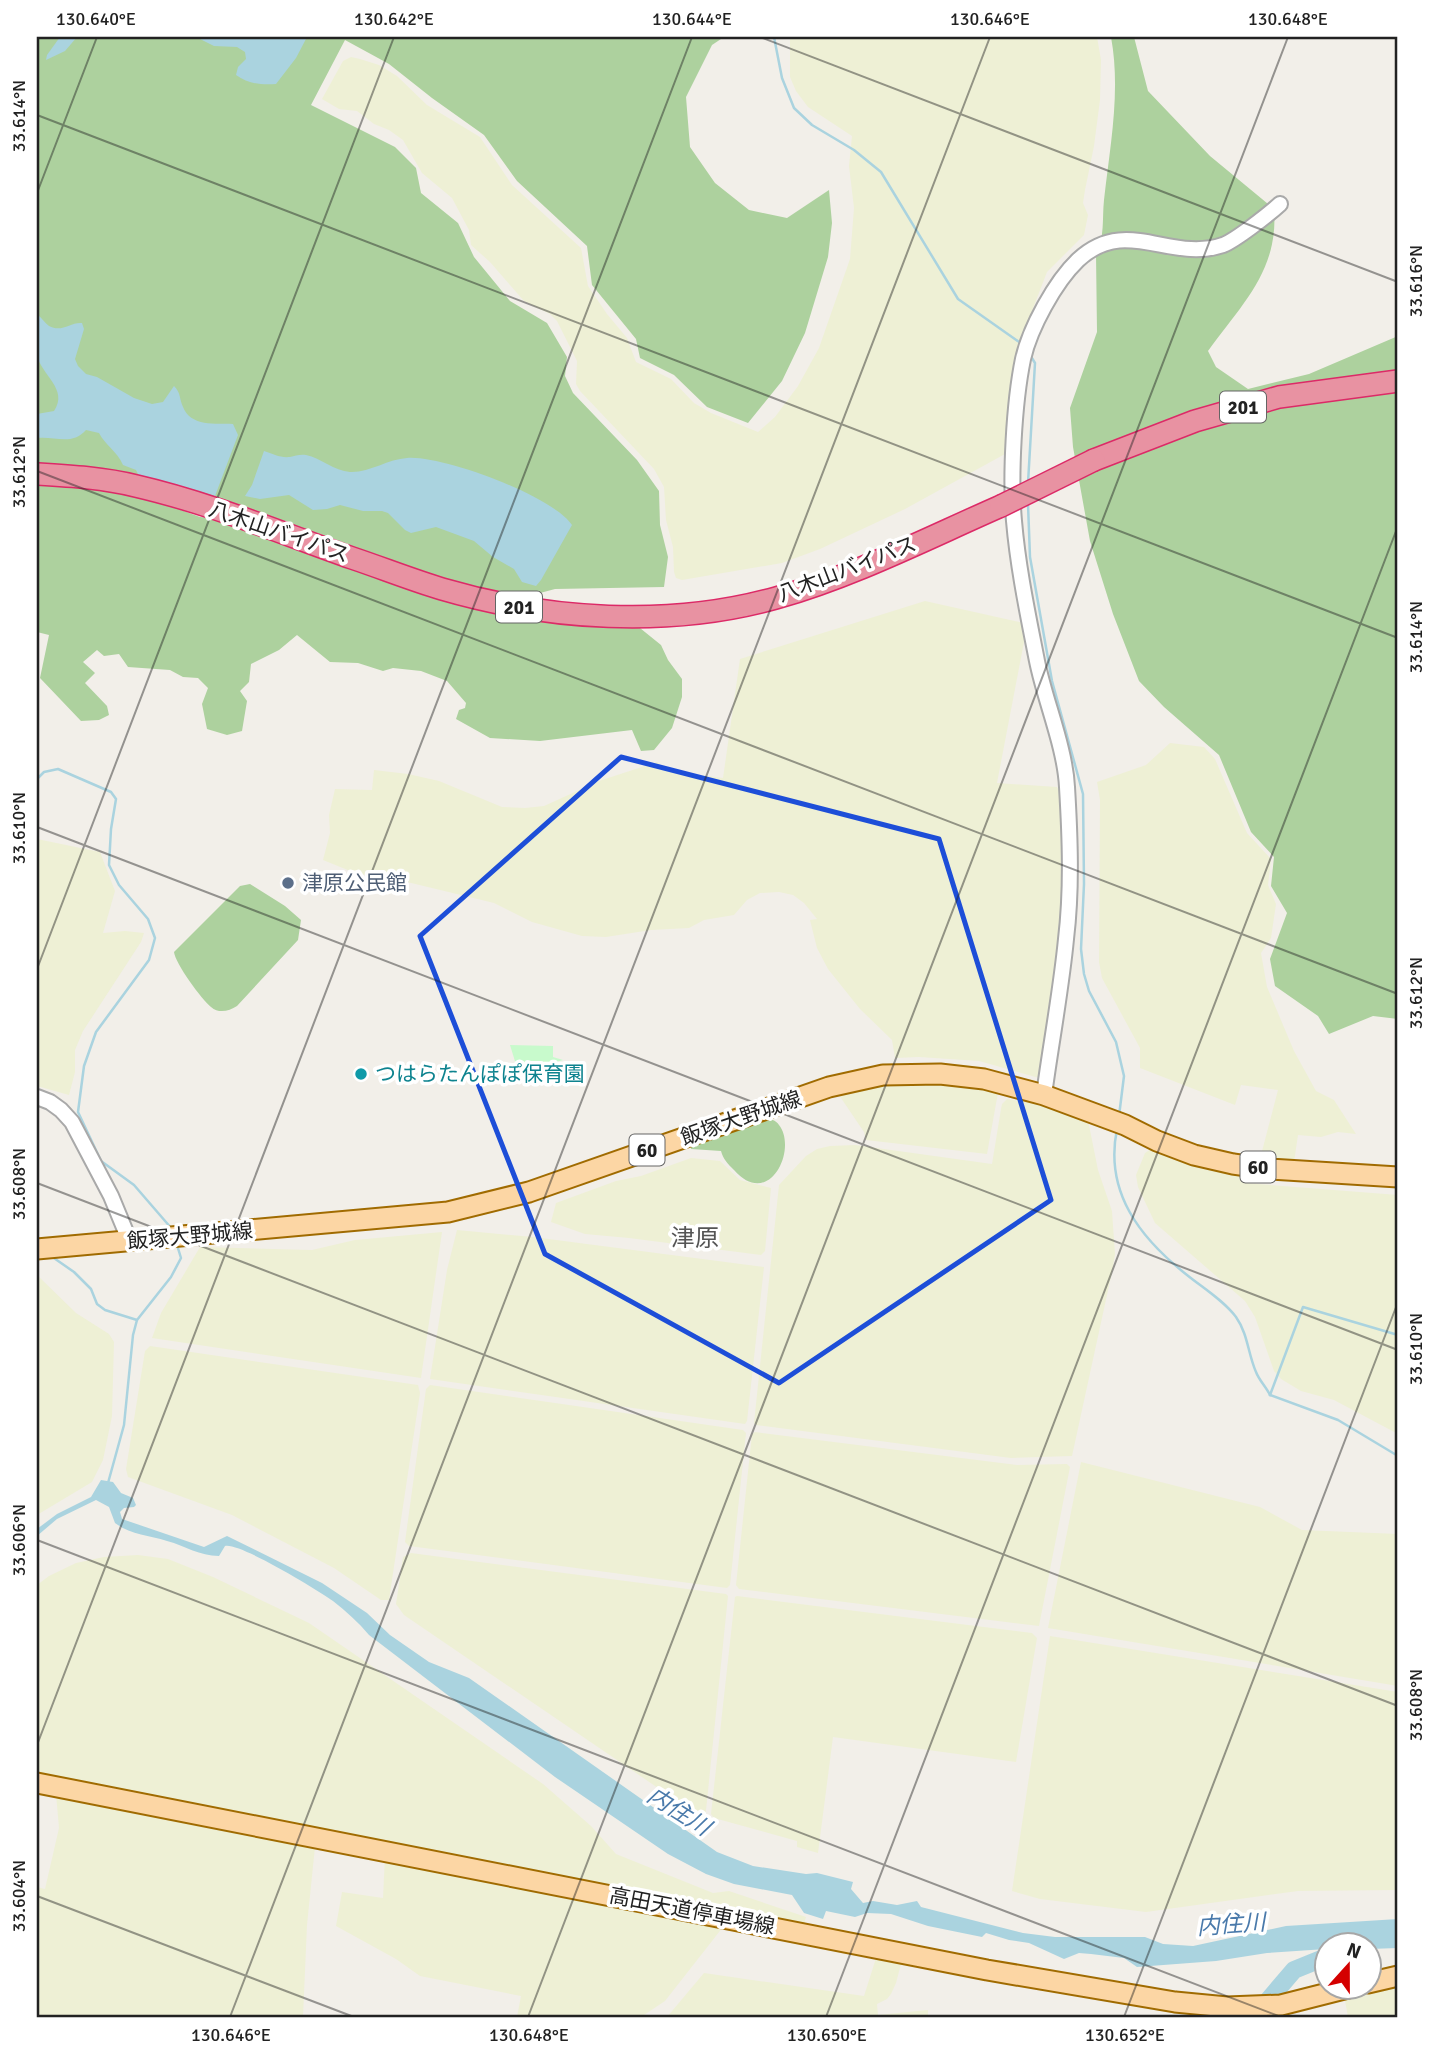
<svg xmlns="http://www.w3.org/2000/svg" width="1435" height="2054" viewBox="0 0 1435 2054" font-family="Signika,'Noto Sans JP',sans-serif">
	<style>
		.farmland { fill: #eef0d5 }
		.forest { fill: #add19e }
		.park { fill: #c8facc }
		.water { fill: #aad3df }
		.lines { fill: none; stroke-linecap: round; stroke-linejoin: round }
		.stream { stroke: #aad3df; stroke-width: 2.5 }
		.river { stroke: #aad3df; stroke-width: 18 }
		.minor-casing { stroke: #a9a9a9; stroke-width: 18 }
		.major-casing { stroke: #a06b00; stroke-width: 23 }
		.highway-casing { stroke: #dc2a67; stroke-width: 24 }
		.minor { stroke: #fff; stroke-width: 14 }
		.major { stroke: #fcd6a4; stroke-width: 19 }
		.highway { stroke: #e892a2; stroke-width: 21 }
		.highway-bridge-casing { stroke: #dc2a67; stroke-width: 24; stroke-linecap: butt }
		.highway-bridge { stroke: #e892a2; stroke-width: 21 }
		.marked { fill: none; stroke: #1d4ed8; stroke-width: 5; stroke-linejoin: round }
		.ticks { fill: none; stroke: #222; stroke-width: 2; stroke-opacity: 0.45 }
		.service-dot { fill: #5c6f8a; stroke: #fff; stroke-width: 2.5 }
		.culture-dot { fill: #0f9aa8; stroke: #fff; stroke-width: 2.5 }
		.labels { text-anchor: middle; stroke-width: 7; stroke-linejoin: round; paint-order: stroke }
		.shield { fill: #fff; stroke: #646464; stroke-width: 2 }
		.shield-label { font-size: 19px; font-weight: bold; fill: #222 }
		.street-label { font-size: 21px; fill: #222; stroke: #fff }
		.service-label { font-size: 21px; fill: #4e5e75; stroke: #fff; text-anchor: start }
		.culture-label { font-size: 21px; fill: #0d838f; stroke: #fff; text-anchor: start }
		.water-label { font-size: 23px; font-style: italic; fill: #4a7aab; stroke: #fff }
		.quarter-label { font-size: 24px; fill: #555; stroke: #fff }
		.neatline { fill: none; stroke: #222; stroke-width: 2.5 }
		.ticks-label { font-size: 18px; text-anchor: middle; fill: #222 }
	</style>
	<rect width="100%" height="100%" fill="#f2efe9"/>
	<!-- farmland -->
	<g class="farmland">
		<polygon points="790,37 1097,37 1101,60 1100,100 1094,146 1085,190 1083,203 1088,215 1084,235 1047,272 1027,324 1016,361 1007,451 1005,454 905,509 820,549 782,563 682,580 676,578 674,572 673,547 666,520 664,487 654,469 580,391 576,384 577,361 557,321 550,314 524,301 490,262 471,245 469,230 452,198 422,173 403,140 389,130 374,124 357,111 339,109 322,99 343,61 351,57 360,59 379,65 397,76 427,105 480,137 512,185 581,248 588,286 607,314 627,338 636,362 671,379 694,403 711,413 758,432 775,417 798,386 819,348 850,259 854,208 849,166 852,136 808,107 796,91 790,77"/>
		<polygon points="925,601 1024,623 1024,642 997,783 1057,787 1061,793 1064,871 1061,948 1039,1078 979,1061 919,1057 895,1058 892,1040 860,1009 828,969 817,948 810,920 817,919 804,903 793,895 779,892 760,893 747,900 734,915 704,920 689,928 651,930 606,937 582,936 532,922 494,903 374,874 360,875 323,860 330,833 329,815 335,789 372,790 374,770 408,774 439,781 502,807 525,808 544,806 599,781 657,762 660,764 660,770 723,778 740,659"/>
		<polygon points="1170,743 1204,747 1215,759 1247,833 1271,859 1268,885 1276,904 1271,938 1261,953 1267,987 1294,1051 1316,1091 1334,1100 1356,1134 1338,1132 1321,1137 1298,1135 1294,1162 1260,1159 1278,1090 1241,1085 1235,1105 1140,1068 1140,1048 1102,978 1099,962 1100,800 1097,782 1146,765"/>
		<polygon points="37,839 100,852 115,891 103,933 125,931 144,933 141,942 83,1031 75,1050 75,1072 69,1095 37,1086"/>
		<polygon points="930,1080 999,1087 987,1154 866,1140 864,1132 839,1095 875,1085"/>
		<polygon points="1007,1099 1034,1103 1042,1102 1088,1120 1098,1170 1112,1211 1115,1254 1112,1272 1072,1456 1011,1458 756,1425 754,1423 779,1185 806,1156 817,1149 830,1146 855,1145 992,1164 1001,1109 1002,1104"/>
		<polygon points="1154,1147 1248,1173 1245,1183 1398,1195 1398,1434 1334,1400 1301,1391 1281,1379 1274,1371 1255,1317 1245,1301 1155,1223 1138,1187 1136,1175 1145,1153"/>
		<polygon points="691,1158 720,1161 740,1180 771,1188 765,1251 761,1255 629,1238 585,1234 551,1222 556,1203 616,1181 641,1176"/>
		<polygon points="457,1230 533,1237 764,1267 747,1421 745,1424 430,1379 447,1270"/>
		<polygon points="442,1232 421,1378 152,1338 161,1313 200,1247 312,1250 355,1240"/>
		<polygon points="37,1275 76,1313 109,1334 114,1342 112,1416 103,1460 92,1482 37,1515"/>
		<polygon points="150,1346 418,1385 420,1393 389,1600 381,1600 334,1568 232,1515 128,1477 126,1469 145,1351"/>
		<polygon points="430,1385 743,1430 746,1433 730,1585 727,1588 409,1546 405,1542 426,1389"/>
		<polygon points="755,1432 1017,1465 1067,1464 1070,1467 1039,1626 739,1589 736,1585 752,1434"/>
		<polygon points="1081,1462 1260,1507 1302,1530 1398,1534 1398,1686 1048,1628"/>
		<polygon points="411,1553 726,1594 728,1596 705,1820 404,1615 396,1604 403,1557"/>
		<polygon points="138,1555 168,1559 213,1577 309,1623 543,1784 591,1826 616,1854 713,1893 729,1891 806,1917 803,1928 37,1776 37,1585 49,1576 76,1563 104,1557"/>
		<polygon points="737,1596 1032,1633 1037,1638 1016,1762 833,1737 818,1853 797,1847 797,1841 714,1818 711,1814 735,1597"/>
		<polygon points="1050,1636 1398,1692 1398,1890 1298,1891 1146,1912 1040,1899 1012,1891"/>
		<polygon points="56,1794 315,1847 307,1925 303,2017 37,2017 37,1887 45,1889 59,1828"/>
		<polygon points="385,1856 723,1927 665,2001 641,2017 517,2017 521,1996 420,1976 396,1959 336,1926 342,1892 383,1898"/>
		<polygon points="877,1955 902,1960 896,1983 891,1994 887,1999 877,2004 878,2015 928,2010 928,2017 667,2017 704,1973 864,1996"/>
		<polygon points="1398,1981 1398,2017 1348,2017 1344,1995"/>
	</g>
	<!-- forest -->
	<g class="forest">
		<polygon points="37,37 724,37 712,45 686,97 690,147 715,183 749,210 787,218 829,190 832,223 828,257 805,333 782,381 748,423 707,407 674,375 640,358 636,339 592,285 587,246 517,181 484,135 432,98 389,64 345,40 311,105 395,147 416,168 421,193 458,223 474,257 510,301 547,323 567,357 565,376 573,393 637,460 659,491 660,525 668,557 664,587 555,589 514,600 481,592 124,476 68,465 37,465"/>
		<path d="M1111,37h23l14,54 62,65 64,53c5,61 -32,95 -66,142l8,16 32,22 61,-15 89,-38v683l-25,-3 -44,18 -11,-18 -43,-30 -5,-27 17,-46 -16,-27 3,-29 -23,-25 -32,-77 -55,-48 -25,-26 -26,-67 -23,-73 -17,-94 -3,-39 27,-76 -1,-78c9,-17 6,-35 8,-54 6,-54 17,-109 7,-163z"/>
		<polygon points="37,480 135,493 200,517 222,519 370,572 635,624 661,645 668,660 682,679 682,697 672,728 654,750 641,751 632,730 540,741 490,738 456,719 459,710 465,708 466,703 447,681 421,671 393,668 383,671 358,663 330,662 297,635 279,650 251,664 249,682 240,691 247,701 242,731 227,735 207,729 202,704 208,688 198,678 183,677 170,670 128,667 119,654 104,656 97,650 83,662 95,673 85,683 107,706 109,715 99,720 81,721 40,678 49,635 37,632"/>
		<path d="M250,884l35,22 16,14 -3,20 -61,66c-8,5 -18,8 -26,1 -9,-7 -36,-44 -37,-55l66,-66z"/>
		<path d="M765,1117c5,2 11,3 14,8 19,24 -10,85 -45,45 -6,-6 -11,-11 -13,-19l-30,-2v-5z"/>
	</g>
	<!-- park -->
	<polygon class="park" points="510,1045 553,1046 553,1057 563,1060 530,1070 528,1068 518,1071"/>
	<!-- water -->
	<g class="water">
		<polygon points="60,37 77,37 65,51 46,60 47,55"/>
		<path d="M196,37h111l-11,21 -20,26c-14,1 -28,0 -40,-9l2,-8 8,-8 -1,-7 -8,-5 -23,-1z"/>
		<path d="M37,314c5,4 8,9 12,12 13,7 21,-4 33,-3l2,6 -9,30 3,7 8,8 11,3 37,21 18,6 11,-2 11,-16c7,7 5,12 9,21 8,20 32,16 50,17l5,11 -23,61c-25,-9 -51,-12 -76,-20l-3,-6 -13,-5c-6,-14 -18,-20 -24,-32l-13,-3c-14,16 -31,6 -49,8v-24l17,-3c15,-22 -13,-36 -17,-56 -3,-12 0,-28 0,-41z"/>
		<path d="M264,451c9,3 16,7 26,6 5,-1 10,-3 16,-2 15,3 28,16 44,17 19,1 38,-13 57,-14 35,-3 146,38 165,67l-31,55 -5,6 -14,-4 -8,-13 -21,-12 -19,-16 -38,-14 -25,6 -6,-3 -17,-17 -6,-2h-19l-23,-6 -13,4 -14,1 -24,-15 -29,4 -15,-3 7,-11z"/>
		<path d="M101,1480l12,2 8,11 12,5 3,7 -2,2 -10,1 -4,4 2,7 82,28 23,-11 95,47 45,30 23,22 39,27 40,16 248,174 36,14 53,8 11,-1 36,9 -2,7 12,14 10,-2 24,4 20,-4 4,6 102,26 32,4h90l18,7 30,2 93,-20 112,-7v29l-29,1 -1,-3h-42v3l-59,4 -51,8 -79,6 -13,-9 -33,-4 -12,-1 -15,6 -35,-16 -20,-3 -23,-7 -4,4 -54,-11 -37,-12 -24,-1 -12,4 -29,-6 -3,8 -19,-6 -12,-18 -58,-11 -28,-10 -38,-20 -113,-77 -186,-142c-11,-13 -23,-24 -36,-34 -15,-11 -94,-59 -108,-55l-6,10c-20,0 -33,-10 -52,-15 -18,-6 -36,-6 -52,-18l-6,-16 -13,-7 -39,19 -20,17v-7l20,-15 34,-17z"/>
	</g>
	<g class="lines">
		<!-- stream -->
		<g class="stream">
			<polyline points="774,37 782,78 794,108 812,125 854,150 881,172 958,299 1022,344"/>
			<polyline points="1028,483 1035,363 1030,355"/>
			<polyline points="1028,504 1030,557 1052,681 1083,794 1084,884 1081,949 1084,974 1089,991 1116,1042 1124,1076 1119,1116"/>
			<polyline points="37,779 44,772 58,769 111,792 116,799 111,829 109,865 119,885 148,919 155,938 149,960 96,1032 84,1066 78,1112 101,1161 134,1185 172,1229"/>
			<path d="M1117,1129c-13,63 23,109 70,146 16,13 36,25 49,42 12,17 12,37 20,55 3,8 10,15 14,23"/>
			<polyline points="51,1256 74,1272 91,1289 97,1304 105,1310 137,1320"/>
			<polyline points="1270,1395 1303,1307 1398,1335"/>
			<polyline points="1270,1395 1338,1420 1398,1456"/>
			<polyline points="108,1483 124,1425 133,1335 137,1320 171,1277 181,1258 177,1245"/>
		</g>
		<!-- river -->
		<polyline class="river" points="1254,2017 1294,1970 1326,1957"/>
		<!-- minor casing -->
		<g class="minor-casing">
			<g id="minor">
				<path d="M1044,1095c7,-52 17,-104 22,-156 6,-50 4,-102 1,-152 -2,-40 -22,-86 -30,-126 -9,-46 -19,-93 -23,-140 -4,-44 0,-118 9,-162 7,-31 32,-77 55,-99 48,-45 92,3 145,-15 13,-5 46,-31 57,-41"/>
				<polyline points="37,1097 50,1102 61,1110 72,1122 111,1196 130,1242"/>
			</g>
		</g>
		<!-- major casing -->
		<g class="major-casing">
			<g id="major">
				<polyline points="37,1249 448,1212 529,1192 829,1087 883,1075 940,1074 984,1079 1044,1095 1125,1125 1157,1141 1194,1155 1233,1164 1269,1169 1398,1177"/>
				<polyline points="37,1783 987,1970 1175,2002 1227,2007 1281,2005 1348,1988"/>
				<polyline points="1368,1983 1398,1976"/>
			</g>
		</g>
		<!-- highway casing -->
		<g class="highway-casing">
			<g id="highway">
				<polyline points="1094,460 1195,421 1279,397 1398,381"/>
				<path d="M37,474c33,2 67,4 99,12 74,17 145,47 216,72 30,10 60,22 90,31 106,31 227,39 334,9 78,-22 152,-60 225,-92"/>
			</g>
		</g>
		<!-- minor -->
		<use href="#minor" class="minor"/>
		<!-- major -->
		<use href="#major" class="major"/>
		<!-- highway -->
		<use href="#highway" class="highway"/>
		<!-- highway-bridge casing -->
		<g class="highway-bridge-casing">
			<polyline id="highway-bridge" points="1001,506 1094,460"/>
		</g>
		<!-- highway-bridge -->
		<use href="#highway-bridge" class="highway-bridge"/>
	</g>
	<!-- marked area -->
	<path class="marked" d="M621,757l318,82 112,361 -272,183 -234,-129 -125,-318z"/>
	<!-- ticks -->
	<path class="ticks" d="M760,37l638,245M37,115l1361,523M37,193l60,-156M37,471l1361,523M37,827l1361,523M37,969l357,-932M37,1183l1361,523M37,1540l1244,477M37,1745l655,-1708M37,1896l317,121M230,2017l760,-1980M528,2017l760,-1980M826,2017l572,-1491M1124,2017l274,-715"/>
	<!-- markers -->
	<circle class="service-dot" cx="288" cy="883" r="7"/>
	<circle class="culture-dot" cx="361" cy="1074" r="7"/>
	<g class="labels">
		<!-- shield labels -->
		<g class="shield">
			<rect x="1220" y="391.5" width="46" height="31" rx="5"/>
			<rect x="496" y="591.5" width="46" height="31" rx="5"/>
			<rect x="629.5" y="1134.5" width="35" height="31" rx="5"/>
			<rect x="1240.5" y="1151.5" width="35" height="31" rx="5"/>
		</g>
		<g class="shield-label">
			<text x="1243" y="414">201</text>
			<text x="519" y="614">201</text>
			<text x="647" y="1157">60</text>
			<text x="1258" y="1174">60</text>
		</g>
		<!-- street labels -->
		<g class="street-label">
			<text transform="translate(279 532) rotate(19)" y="7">八木山バイパス</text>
			<text transform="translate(847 569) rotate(-21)" y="7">八木山バイパス</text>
			<text transform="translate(741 1118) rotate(-19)" y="7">飯塚大野城線</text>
			<text transform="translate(190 1236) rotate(-5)" y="7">飯塚大野城線</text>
			<text transform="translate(692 1911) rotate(11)" y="7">高田天道停車場線</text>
		</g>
		<!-- service labels -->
		<g class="service-label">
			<text x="302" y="890">津原公民館</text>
		</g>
		<!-- culture labels -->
		<g class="culture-label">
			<text x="375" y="1081">つはらたんぽぽ保育園</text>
		</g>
		<!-- water labels -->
		<g class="water-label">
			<text transform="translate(679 1811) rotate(32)" y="8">内住川</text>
			<text transform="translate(1231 1924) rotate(-4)" y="8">内住川</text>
		</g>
		<!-- quarter labels -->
		<g class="quarter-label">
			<text x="695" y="1246">津原</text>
		</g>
	</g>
	<!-- border -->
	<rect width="1435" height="2054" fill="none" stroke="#ffffff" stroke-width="77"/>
	<!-- north arrow -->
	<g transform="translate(1348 1966) rotate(21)"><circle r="33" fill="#ffffff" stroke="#a7a7a7" stroke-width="2"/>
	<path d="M0-5L12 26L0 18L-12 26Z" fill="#d40000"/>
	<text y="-10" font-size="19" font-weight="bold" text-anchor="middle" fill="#222222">N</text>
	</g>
	<rect x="38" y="38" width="1358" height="1978" class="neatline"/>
	<g class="ticks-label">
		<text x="96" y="25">130.640°E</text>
		<text x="394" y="25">130.642°E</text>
		<text x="692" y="25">130.644°E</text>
		<text x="990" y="25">130.646°E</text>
		<text x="1288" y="25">130.648°E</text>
		<text transform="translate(19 116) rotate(-90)" y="6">33.614°N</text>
		<text transform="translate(1416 281) rotate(-90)" y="6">33.616°N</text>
		<text transform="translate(19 472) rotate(-90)" y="6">33.612°N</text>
		<text transform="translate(1416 637) rotate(-90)" y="6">33.614°N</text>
		<text transform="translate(19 828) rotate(-90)" y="6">33.610°N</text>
		<text transform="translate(1416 993) rotate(-90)" y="6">33.612°N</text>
		<text transform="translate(19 1184) rotate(-90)" y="6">33.608°N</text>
		<text transform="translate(1416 1349) rotate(-90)" y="6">33.610°N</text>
		<text transform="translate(19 1540) rotate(-90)" y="6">33.606°N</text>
		<text transform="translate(1416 1705) rotate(-90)" y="6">33.608°N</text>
		<text transform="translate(19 1896) rotate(-90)" y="6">33.604°N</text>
		<text x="231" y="2041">130.646°E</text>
		<text x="529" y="2041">130.648°E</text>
		<text x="827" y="2041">130.650°E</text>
		<text x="1125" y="2041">130.652°E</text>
	</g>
</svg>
